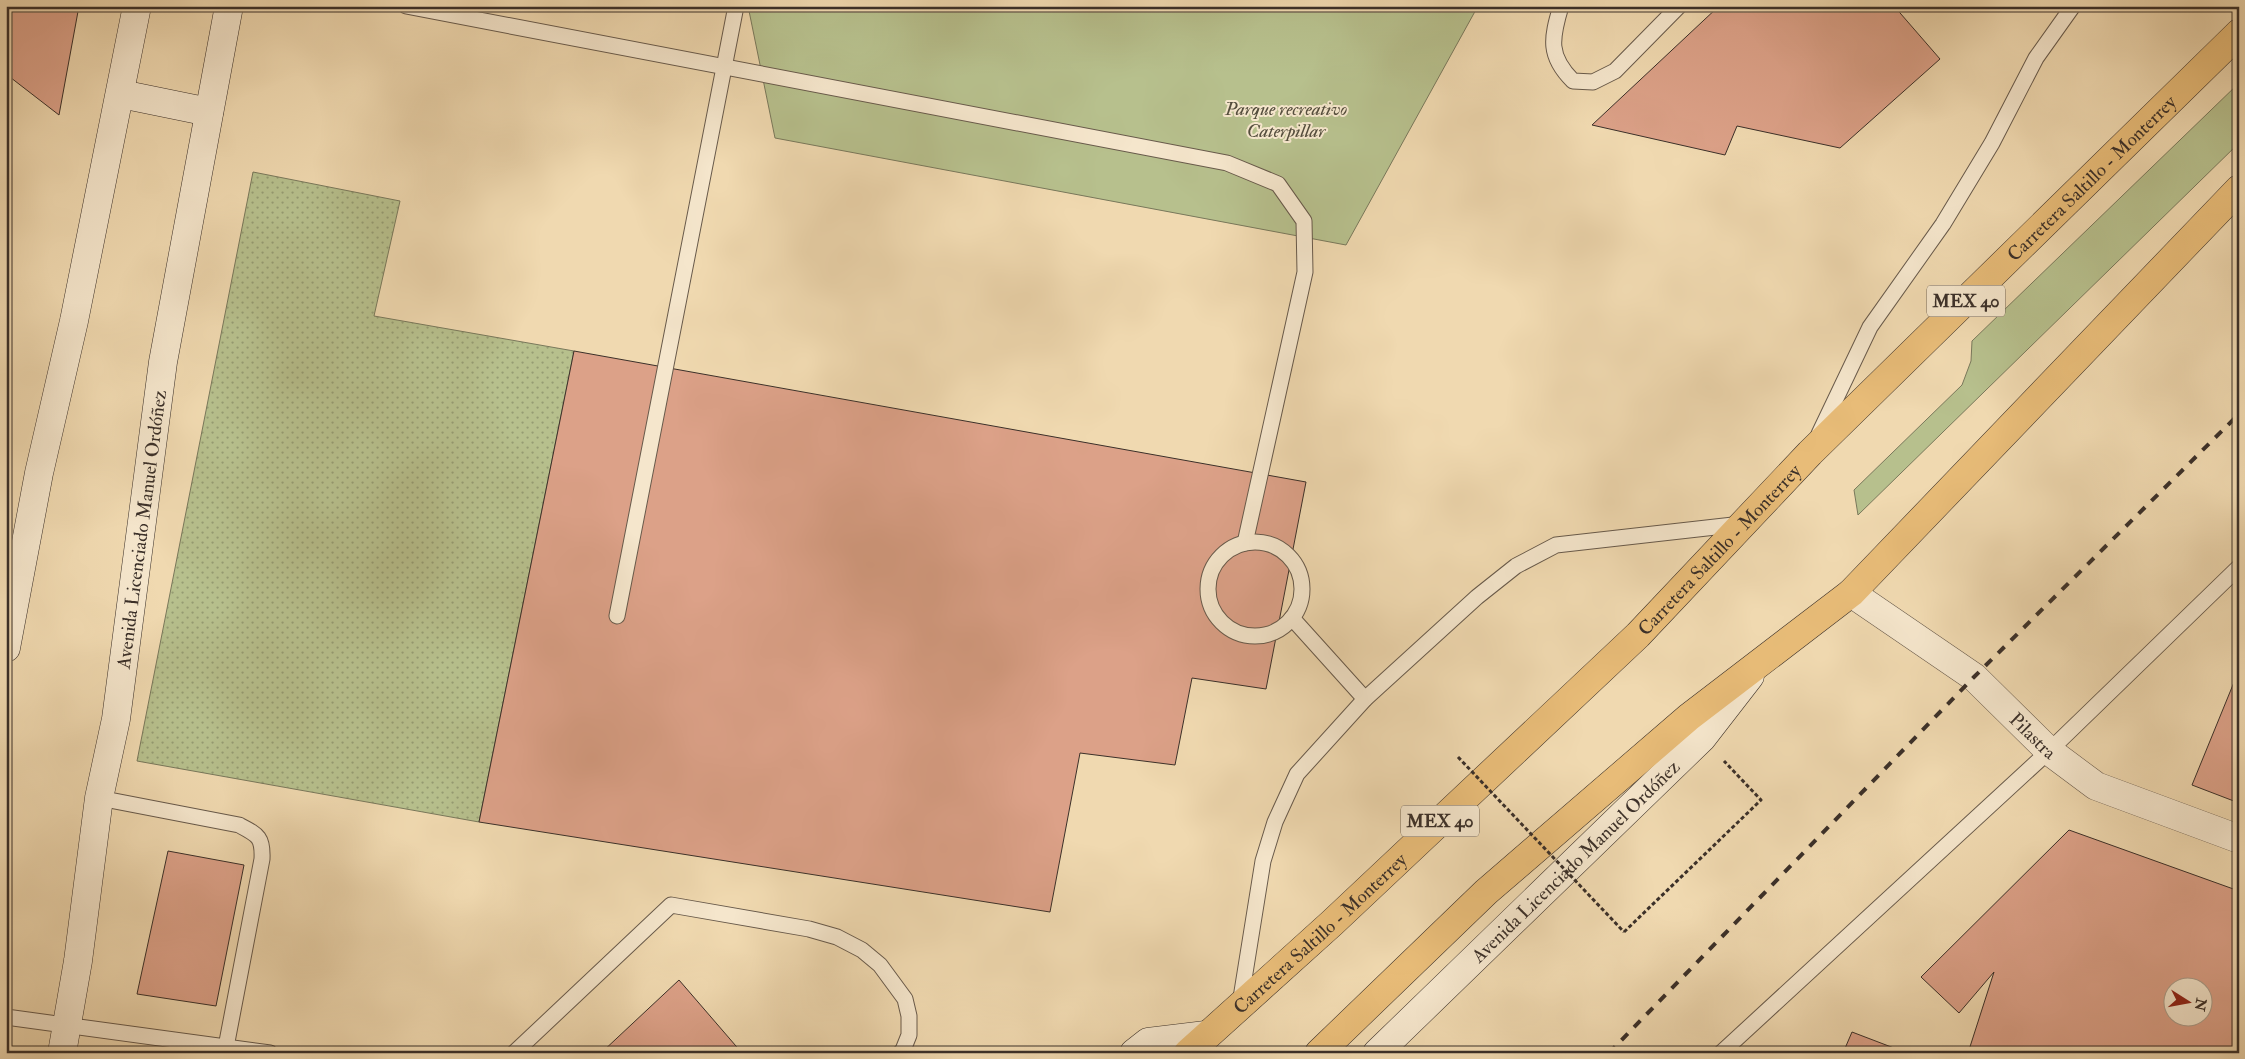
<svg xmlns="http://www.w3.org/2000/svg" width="2245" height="1059" viewBox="0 0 2245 1059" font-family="'IM FELL Double Pica',serif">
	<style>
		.grass { fill: url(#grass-dots); stroke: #79785b }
		.park { fill: #b7c08d; stroke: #79785b }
		.building { fill: #dca188; stroke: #3b3029; fill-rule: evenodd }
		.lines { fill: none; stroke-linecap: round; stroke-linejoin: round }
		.service-casing { stroke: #685a4b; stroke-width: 17 }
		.minor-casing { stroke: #685a4b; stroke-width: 29 }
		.secondary-casing { stroke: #3b3029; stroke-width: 29 }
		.primary-casing { stroke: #3b3029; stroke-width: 29 }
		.path { stroke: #3b3029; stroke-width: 3; stroke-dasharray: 4 2.5; stroke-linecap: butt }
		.service { stroke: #f5e6cc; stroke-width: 15 }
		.minor { stroke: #f5e6cc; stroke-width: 28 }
		.secondary { stroke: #f5e6cc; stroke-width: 28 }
		.primary { stroke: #e8bc78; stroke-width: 28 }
		.rail { stroke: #3b3029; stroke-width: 4; stroke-dasharray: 9 9; stroke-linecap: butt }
		.path-bridge { stroke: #3b3029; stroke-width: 3; stroke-dasharray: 4 2.5; stroke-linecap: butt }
		.labels { text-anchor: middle; stroke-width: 4; stroke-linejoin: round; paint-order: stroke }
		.shield { fill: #f5e6cc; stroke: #73675a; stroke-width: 1 }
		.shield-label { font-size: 18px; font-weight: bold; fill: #3b3029 }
		.park-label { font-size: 19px; font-style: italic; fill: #544d3d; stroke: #f5e6cc }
		.street-label { font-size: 19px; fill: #3b3029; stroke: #f5e6cc }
	</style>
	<defs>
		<pattern id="grass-dots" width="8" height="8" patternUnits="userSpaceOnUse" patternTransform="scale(1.25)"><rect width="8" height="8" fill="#b7c08d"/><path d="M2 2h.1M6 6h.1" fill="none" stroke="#969c73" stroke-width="1.8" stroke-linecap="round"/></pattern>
	</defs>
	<rect width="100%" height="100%" fill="#f0d9b0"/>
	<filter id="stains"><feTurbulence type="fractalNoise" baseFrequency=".004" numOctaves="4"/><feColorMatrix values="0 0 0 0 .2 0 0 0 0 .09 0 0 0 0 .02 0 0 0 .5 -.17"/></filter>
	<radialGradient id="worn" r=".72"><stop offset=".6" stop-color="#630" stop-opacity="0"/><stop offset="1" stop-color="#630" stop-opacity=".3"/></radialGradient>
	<!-- grass -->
	<polygon class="grass" points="253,172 400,201 374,316 574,351 479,822 137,761"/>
	<!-- park -->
	<g class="park">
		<polygon points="748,6 1478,6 1346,245 775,138"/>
		<polygon points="2239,83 2239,143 1858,515 1854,490 1962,385 1971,361 1972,341"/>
	</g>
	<!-- building -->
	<g class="building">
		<polygon points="6,6 79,6 59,115 6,74"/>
		<polygon points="1719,6 1894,6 1940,59 1840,148 1737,126 1725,155 1592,125"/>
		<polygon points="6,157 11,161 6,187"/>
		<polygon points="574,351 1306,482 1266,689 1192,678 1175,765 1080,753 1050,912 479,822"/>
		<polygon points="2239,670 2239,803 2192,785"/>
		<path d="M2069,830l170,61v162h-271l26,-81 -35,41 -38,-36zM2172,986h30v30h-30z"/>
		<polygon points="168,851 244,865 216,1006 137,994"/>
		<polygon points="679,980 742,1053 601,1053"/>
		<polygon points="1852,1032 1907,1053 1843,1053"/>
	</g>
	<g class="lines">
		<!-- service casing -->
		<g class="service-casing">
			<g id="service">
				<polyline points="406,6 1227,163 1278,184 1304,221 1305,272 1245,543"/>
				<path d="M1561,6c-10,33 -13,50 12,75l20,1 22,-11 64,-65"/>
				<polyline points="1819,434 1870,327 1943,224 1992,143 2036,58 2073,6"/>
				<circle cx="1255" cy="589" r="47"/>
				<polyline points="617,616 736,6"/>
				<polyline points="1292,618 1365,699"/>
				<path d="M99,798l140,27c19,10 24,12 23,34l-36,188"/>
				<polyline points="1240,1004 1263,861 1275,822 1297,774 1365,699 1477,597 1516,566 1556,545 1742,524"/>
				<polyline points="6,1017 270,1053"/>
				<polyline points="514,1053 671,905 809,929 837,937 862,950 880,965 905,999 909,1016 909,1035 903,1050 900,1053"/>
				<polyline points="1721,1053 2049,751 2239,567"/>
			</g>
		</g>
		<!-- minor casing -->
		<g class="minor-casing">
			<g id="minor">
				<path id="s1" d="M1851,593l123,84 75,74 47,35 143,53"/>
			</g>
		</g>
		<!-- secondary casing -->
		<g class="secondary-casing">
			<g id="secondary">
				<polyline points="121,94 209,112"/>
				<polyline points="6,648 39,473 74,321 137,6"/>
				<path id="s2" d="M62,1053l16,-92 21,-163 17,-79 47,-357 66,-356"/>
				<polyline points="1134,1053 1148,1042 1206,1035"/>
				<path id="s3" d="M1377,1053l325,-315 48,-62"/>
			</g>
		</g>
		<!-- primary casing -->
		<g class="primary-casing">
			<g id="primary">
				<path id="s4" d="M1188,1053l144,-130 306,-288 172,-182 429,-420"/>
				<polyline points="1319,1053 1486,892 1689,717 1851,593 2239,189"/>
			</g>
		</g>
		<!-- path -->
		<polyline class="path" points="1624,932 1761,800 1724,761"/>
		<!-- service -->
		<use href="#service" class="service"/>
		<!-- minor -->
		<use href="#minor" class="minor"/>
		<!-- secondary -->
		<use href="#secondary" class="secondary"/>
		<!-- primary -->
		<use href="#primary" class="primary"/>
		<!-- rail -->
		<polyline class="rail" points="1609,1053 1974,677 2239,414"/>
		<!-- path-bridge -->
		<polyline class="path-bridge" points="1458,757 1624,932"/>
	</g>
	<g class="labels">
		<!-- shield labels -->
		<g class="shield">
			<rect x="1927" y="285.5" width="78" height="31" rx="4"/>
			<rect x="1401" y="805.5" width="78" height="31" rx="4"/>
		</g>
		<g class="shield-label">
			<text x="1966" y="307">MEX 40</text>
			<text x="1440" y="827">MEX 40</text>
		</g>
		<!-- park labels -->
		<g class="park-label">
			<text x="1286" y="115">Parque recreativo<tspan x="1286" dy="22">Caterpillar</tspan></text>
		</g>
		<!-- street labels -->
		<g class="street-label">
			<text dy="7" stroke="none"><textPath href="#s4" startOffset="1258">Carretera Saltillo - Monterrey</textPath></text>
			<text dy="7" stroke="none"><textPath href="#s2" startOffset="530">Avenida Licenciado Manuel Ordóñez</textPath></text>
			<text dy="7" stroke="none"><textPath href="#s4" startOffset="732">Carretera Saltillo - Monterrey</textPath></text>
			<text dy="7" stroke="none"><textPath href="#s1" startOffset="232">Pilastra</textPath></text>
			<text dy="7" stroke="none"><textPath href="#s3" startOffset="276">Avenida Licenciado Manuel Ordóñez</textPath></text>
			<text dy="7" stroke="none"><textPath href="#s4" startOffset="178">Carretera Saltillo - Monterrey</textPath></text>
		</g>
	</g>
	<!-- margin -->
	<rect width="2245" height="1059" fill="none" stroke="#f0d9b0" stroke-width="25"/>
	<rect x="8" y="8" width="2230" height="1044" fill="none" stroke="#3b3029" stroke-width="2.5"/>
	<rect x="12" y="12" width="2220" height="1034" fill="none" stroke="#3b3029"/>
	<!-- north arrow -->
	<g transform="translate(2188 1002) rotate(101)"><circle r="24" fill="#f5e6cc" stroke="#ab9d8b"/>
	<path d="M0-4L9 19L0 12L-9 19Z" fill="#8f2418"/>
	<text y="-8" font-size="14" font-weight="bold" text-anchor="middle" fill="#3b3029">N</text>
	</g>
	<rect width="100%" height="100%" filter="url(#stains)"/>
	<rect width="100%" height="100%" fill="url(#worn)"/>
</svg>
